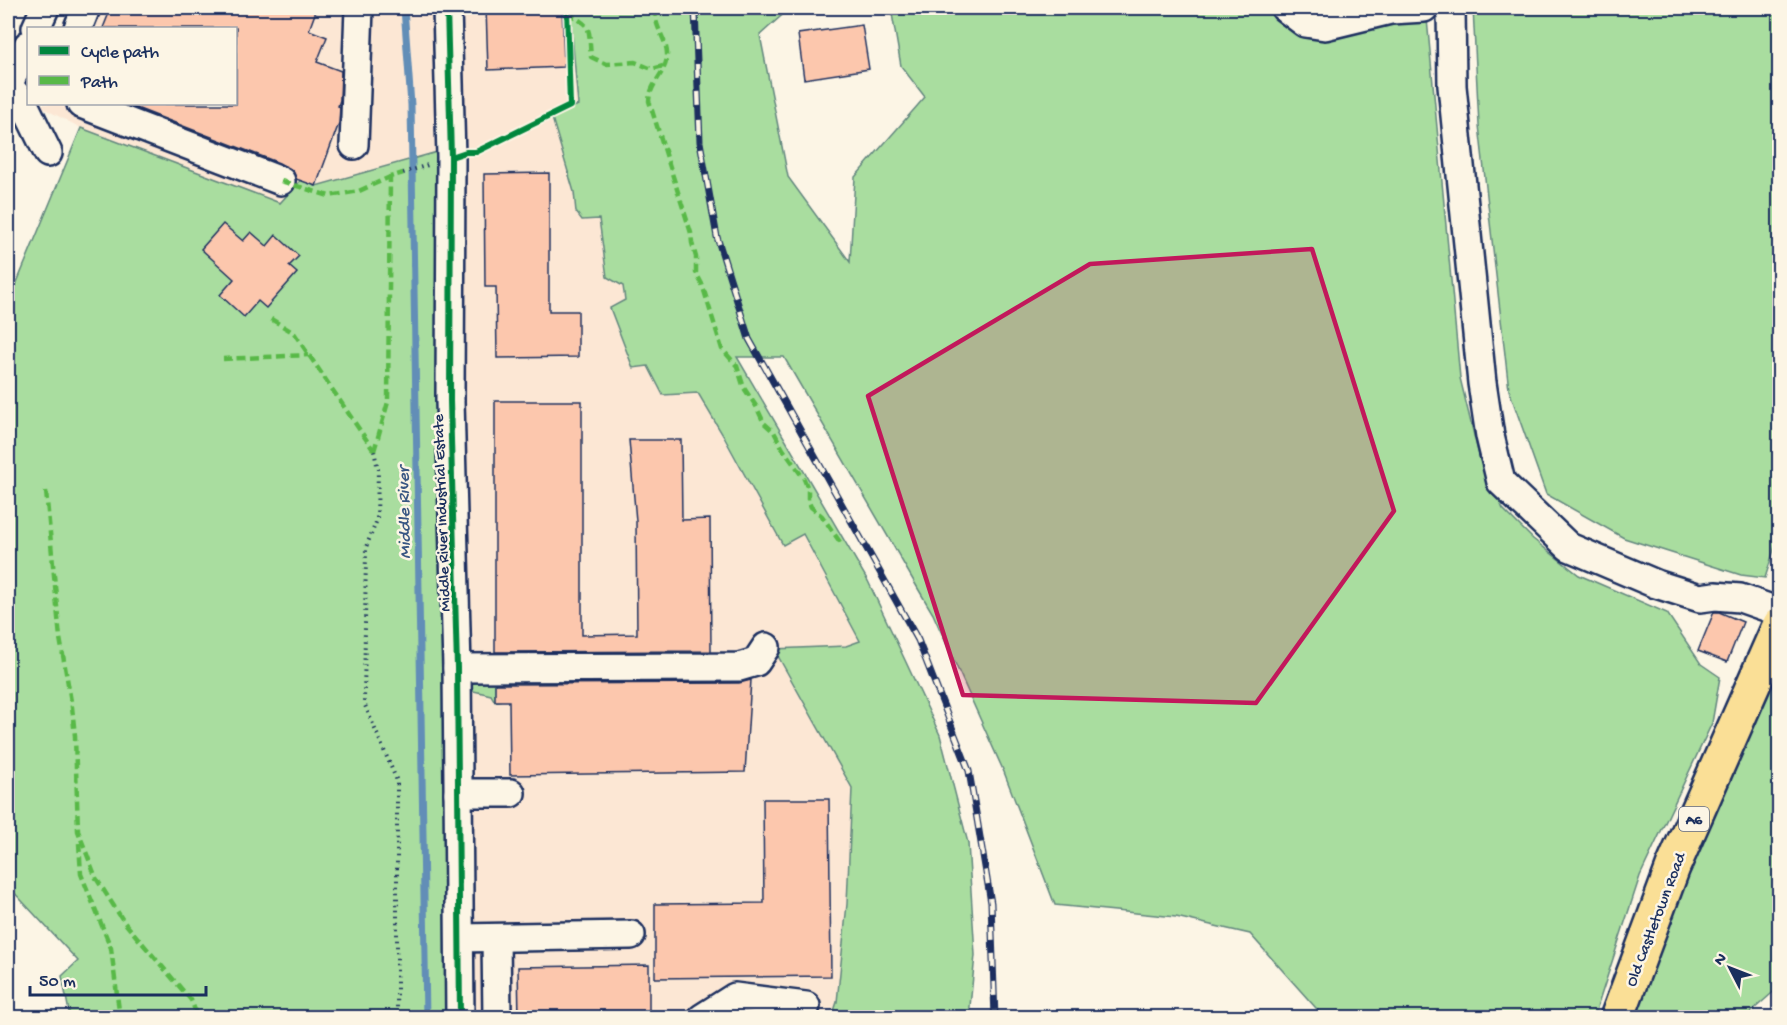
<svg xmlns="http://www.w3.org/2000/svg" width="1787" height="1025" viewBox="0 0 1787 1025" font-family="'Gochi Hand',sans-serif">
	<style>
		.built { fill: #fce7d4 }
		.green { fill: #a9dd9f; stroke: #62867e; stroke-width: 1.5 }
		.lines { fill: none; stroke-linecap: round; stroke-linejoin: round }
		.stream { stroke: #628eb7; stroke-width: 7 }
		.building { fill: #fcc7ad; stroke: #1b2f5e; stroke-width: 1.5 }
		.minor-casing { stroke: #1b2f5e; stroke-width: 32 }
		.highway-casing { stroke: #1b2f5e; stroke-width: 38 }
		.path { stroke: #1b2f5e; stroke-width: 4; stroke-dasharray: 1.5 4.5; stroke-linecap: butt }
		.minor { stroke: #fcf5e5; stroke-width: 27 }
		.highway { stroke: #fadf96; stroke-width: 33 }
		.rail-casing { stroke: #1b2f5e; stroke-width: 7 }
		.rail { stroke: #fcf5e5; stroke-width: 4.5; stroke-dasharray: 14; stroke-linecap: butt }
		.quiet { stroke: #58b947; stroke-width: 4.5; stroke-dasharray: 9 4.5; stroke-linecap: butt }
		.cycleway-casing { stroke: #fcf5e5; stroke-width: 10 }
		.cycleway { stroke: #00873e; stroke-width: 6 }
		.marked { fill: #c2185b; fill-opacity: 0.2; stroke: #c2185b; stroke-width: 4.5; stroke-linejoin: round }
		.labels { text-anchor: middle; stroke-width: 5; stroke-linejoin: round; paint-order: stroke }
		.shield { fill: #fcf5e5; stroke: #5e6a86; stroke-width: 1.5 }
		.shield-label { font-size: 15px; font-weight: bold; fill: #1b2f5e }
		.street-label { font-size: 16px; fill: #1b2f5e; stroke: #fcf5e5 }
		.water-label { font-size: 18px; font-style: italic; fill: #395783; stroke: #fcf5e5 }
	</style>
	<rect width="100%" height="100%" fill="#fcf5e5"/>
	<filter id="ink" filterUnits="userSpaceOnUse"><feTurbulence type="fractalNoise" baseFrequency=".0167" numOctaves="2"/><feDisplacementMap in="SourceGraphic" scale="12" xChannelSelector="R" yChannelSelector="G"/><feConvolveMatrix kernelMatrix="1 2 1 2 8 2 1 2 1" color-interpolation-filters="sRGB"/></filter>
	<g filter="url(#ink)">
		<!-- built -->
		<polygon class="built" points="69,8 570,8 578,105 552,118 574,192 576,212 599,218 607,277 623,286 633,368 648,366 663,395 698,393 783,544 802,534 860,642 959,1017 447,1017 443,660 436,453 436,152 316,186 301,181 280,203 81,128 41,107 40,104 236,104 236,28 60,28"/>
		<!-- green -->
		<g class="green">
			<polygon points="570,8 790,8 760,35 788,177 850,262 855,177 925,97 901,66 891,8 1426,8 1460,378 1480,460 1503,509 1533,539 1579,575 1667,613 1701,664 1720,677 1712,723 1640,876 1594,1017 1324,1017 1250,934 1176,917 1055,905 1004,772 933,614 920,592 784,357 737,357 868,581 940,735 968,843 975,955 969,1017 832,1017 837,1002 847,904 852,788 774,649 846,646 860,641 803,534 783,545 724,437 698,393 663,395 648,366 633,368 610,308 625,300 623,286 607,277 599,219 582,220 576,212 574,192 552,118 578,105"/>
			<polygon points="1473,8 1779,8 1780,531 1765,578 1741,575 1624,538 1546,494 1509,390 1479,125"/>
			<polygon points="81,128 280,203 301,180 316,186 437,152 436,453 443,660 447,1017 70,1017 62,976 78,961 8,886 8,304"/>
			<polygon points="1779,657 1779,987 1745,1017 1632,1018 1671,897"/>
			<polygon points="500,678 500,701 495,702 491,695 469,690 469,681"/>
		</g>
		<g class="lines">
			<!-- stream -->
			<polyline class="stream" points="404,8 411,105 426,1018"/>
		</g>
		<!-- building -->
		<g class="building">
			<polygon points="111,8 317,8 309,30 327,37 317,62 341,71 340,100 338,106 340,107 339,123 316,186 296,179 293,171 279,163 126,104 236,104 236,28 103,28"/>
			<polygon points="486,8 562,8 564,67 488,70"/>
			<polygon points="862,25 869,69 804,79 798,34"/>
			<polygon points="549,173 549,311 578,311 578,357 497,358 496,287 485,287 484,174"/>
			<polygon points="223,224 243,241 251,232 267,246 276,235 299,256 289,266 297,273 266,308 258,301 244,317 220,295 234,279 201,249"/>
			<polygon points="495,401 582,401 582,635 637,634 636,521 629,440 681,440 682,520 710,519 711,651 495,652"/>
			<polygon points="1714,612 1719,612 1743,622 1727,662 1698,651"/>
			<polygon points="751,680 745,772 510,775 509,701 495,701 495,684 739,683"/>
			<polygon points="763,799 829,799 831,976 655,978 655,904 764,903"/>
			<polygon points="649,965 649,1017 519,1017 518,967"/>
		</g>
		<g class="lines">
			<!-- minor casing -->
			<g class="minor-casing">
				<g id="minor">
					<polyline points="447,8 451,157 450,401 457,668 460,1018"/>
					<polyline points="1285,8 1305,23 1325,26 1391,10 1424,8"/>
					<polyline points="1451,8 1452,86 1482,383 1490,436 1501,482 1569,547 1656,584 1700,598 1715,596 1740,598 1780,612"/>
					<polyline points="36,28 45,8"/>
					<polyline points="78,28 86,8"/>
					<polyline points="28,45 8,85 24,104 48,153"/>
					<polyline points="81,104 281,181"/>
					<polyline points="354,145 359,8"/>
					<polyline points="457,668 739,667 756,662 766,647"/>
					<polyline points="458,793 511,793"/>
					<polyline points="460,938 631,935"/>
					<polyline points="496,938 497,1018"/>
					<polyline points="702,1018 735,997 806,1006"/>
				</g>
			</g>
			<!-- highway casing -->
			<g class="highway-casing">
				<polyline id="highway" points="1617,1018 1673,867 1780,624"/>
			</g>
			<!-- path -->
			<g class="path">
				<polyline points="403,173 428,165"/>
				<polyline points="374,451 378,469 377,520 366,547 364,703 397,781 397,1018"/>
			</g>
			<!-- minor -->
			<use href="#minor" class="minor"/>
			<!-- highway -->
			<use href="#highway" class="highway"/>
			<!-- rail casing -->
			<g class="rail-casing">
				<polyline id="rail" points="695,8 700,142 717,237 749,339 918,640 969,771 991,903 995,1018"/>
			</g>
			<!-- rail -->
			<use href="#rail" class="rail"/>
			<!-- quiet -->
			<g class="quiet">
				<path d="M657,8c-6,15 9,29 10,45 1,19 -17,29 -18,48l42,132 1,10 4,14v16l6,11 20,65 15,17 7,22 12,18 8,17 10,9 9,17 21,30 4,10v11l3,7 11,9 20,29"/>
				<path d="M567,13c27,14 21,15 24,44l15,7 29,-2 17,7 15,-4"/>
				<polyline points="281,181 329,196 359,191 390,177"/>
				<polyline points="271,319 294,333 374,451"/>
				<polyline points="223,359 308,355"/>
				<polyline points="374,451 388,402 390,177 403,173"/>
				<polyline points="46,491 60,638 72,707 75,736 78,831 96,878 124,922 191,1000 198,1018"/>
				<polyline points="79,843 81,874 111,948 120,1018"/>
			</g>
			<!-- cycleway casing -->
			<g class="cycleway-casing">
				<g id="cycleway">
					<polyline points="447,8 451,157 450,401 457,668 460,1018"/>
					<polyline points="451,157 466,152 476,152 570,106 567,8"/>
				</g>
			</g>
			<!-- cycleway -->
			<use href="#cycleway" class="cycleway"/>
		</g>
	</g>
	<!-- marked area -->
	<path class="marked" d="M1312,249l82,262 -138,192 -293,-8 -95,-299 222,-132z"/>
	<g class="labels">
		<!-- shield labels -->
		<rect class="shield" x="1679" y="807" width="30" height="24" rx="4.5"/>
		<g class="shield-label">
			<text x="1694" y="824">A6</text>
		</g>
		<!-- street labels -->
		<g class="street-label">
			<text transform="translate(440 513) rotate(-92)" y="6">Middle River Industrial Estate</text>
			<text transform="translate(1654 919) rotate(-69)" y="6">Old Castletown Road</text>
		</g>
		<!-- water labels -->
		<g class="water-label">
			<text transform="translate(403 513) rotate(-91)" y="6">Middle River</text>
		</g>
	</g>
	<!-- margin -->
	<rect width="1787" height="1025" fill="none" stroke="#fcf5e5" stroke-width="30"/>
	<rect x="15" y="15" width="1757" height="995" fill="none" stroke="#1b2f5e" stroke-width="2" filter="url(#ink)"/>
	<!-- legend -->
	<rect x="27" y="27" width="210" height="78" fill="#fcf5e5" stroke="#a2a6af" stroke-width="1.5"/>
	<rect x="39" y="46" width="30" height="9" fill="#00873e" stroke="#a2a6af" stroke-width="1.5"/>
	<text x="81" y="57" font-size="18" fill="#1b2f5e">Cycle path</text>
	<rect x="39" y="76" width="30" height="9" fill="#58b947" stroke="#a2a6af" stroke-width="1.5"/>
	<text x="81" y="87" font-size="18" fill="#1b2f5e">Path</text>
	<!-- north arrow -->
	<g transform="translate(1730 968) rotate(312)" stroke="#fcf5e5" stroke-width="4.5" paint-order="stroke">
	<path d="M0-4.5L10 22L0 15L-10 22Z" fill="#1b2f5e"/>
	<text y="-9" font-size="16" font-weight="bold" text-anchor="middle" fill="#1b2f5e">N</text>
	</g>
	<!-- scale -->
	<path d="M30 986v9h176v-9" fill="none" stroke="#1b2f5e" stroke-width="3"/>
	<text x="39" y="986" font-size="18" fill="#1b2f5e" stroke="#fcf5e5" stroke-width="4.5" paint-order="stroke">50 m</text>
</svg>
